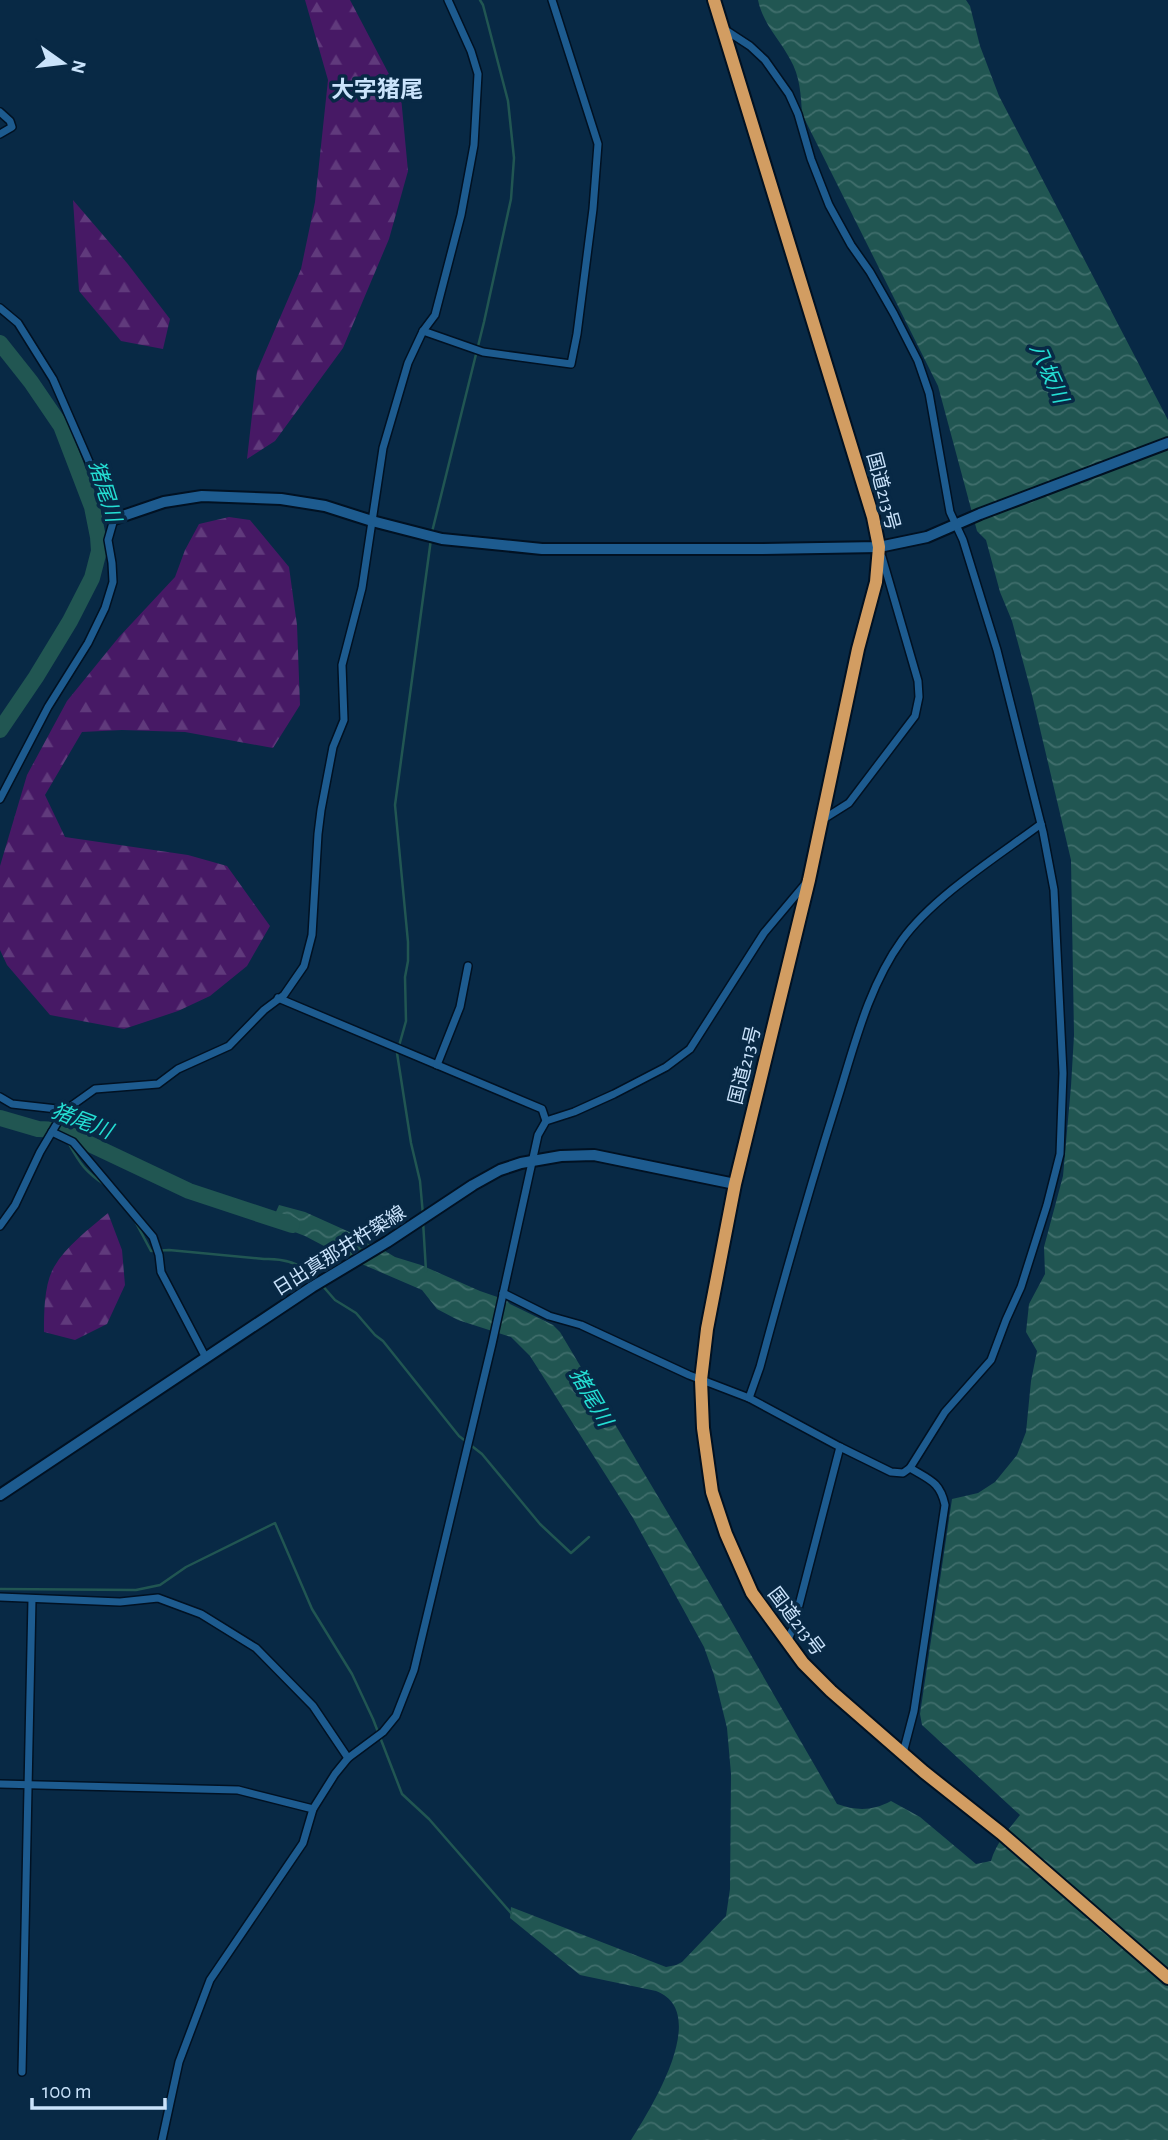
<svg xmlns="http://www.w3.org/2000/svg" width="1168" height="2140" viewBox="0 0 1168 2140" font-family="'Alegreya Sans','Noto Sans JP',sans-serif">
	<style>
		.forest { fill: url(#forest-firs) }
		.water { fill: url(#water-waves) }
		.lines { fill: none; stroke-linecap: round; stroke-linejoin: round }
		.stream { stroke: #215652; stroke-width: 2.5 }
		.river { stroke: #215652; stroke-width: 16 }
		.street-casing { stroke: #011122; stroke-width: 10 }
		.secondary-casing { stroke: #011122; stroke-width: 14 }
		.highway-casing { stroke: #011122; stroke-width: 16 }
		.street { stroke: #1d5b8f; stroke-width: 7 }
		.secondary { stroke: #1d5b8f; stroke-width: 10 }
		.highway { stroke: #d29d62; stroke-width: 12 }
		.labels { text-anchor: middle; stroke-width: 7; stroke-linejoin: round; paint-order: stroke }
		.street-label { font-size: 19px; fill: #cae3fb; stroke: #082945 }
		.water-label { font-size: 21px; font-style: italic; fill: #24ded3; stroke: #082945 }
		.quarter-label { font-size: 23px; font-weight: bold; fill: #cae3fb; stroke: #082945 }
	</style>
	<defs>
		<pattern id="forest-firs" width="22" height="20" patternUnits="userSpaceOnUse" patternTransform="scale(1.75)"><rect width="22" height="20" fill="#471965"/><path d="M5 1l3.5 6h-7zM16 11l3.5 6h-7z" fill="#603a7c"/></pattern>
		<pattern id="water-waves" width="16" height="10" patternUnits="userSpaceOnUse" patternTransform="scale(1.75)"><rect width="16" height="10" fill="#215652"/><path d="M0 5q4-4 8 0t8 0" fill="none" stroke="#406e6c"/></pattern>
	</defs>
	<rect width="100%" height="100%" fill="#082945"/>
	<!-- forest -->
	<g class="forest">
		<polygon points="305,0 350,0 401,97 408,171 389,239 343,348 275,441 247,459 257,371 301,269 315,202 328,80"/>
		<polygon points="73,200 127,263 170,319 163,349 121,341 79,291"/>
		<polygon points="229,517 250,520 289,567 297,625 300,705 273,748 185,732 122,730 82,732 45,795 65,837 188,855 227,866 270,926 247,966 210,996 178,1011 124,1029 50,1015 7,965 0,950 0,866 27,775 67,701 119,637 175,577 185,550 199,524"/>
		<path d="M108,1213l14,37 3,35 -18,39 -32,16 -31,-8c0,-19 0,-48 10,-65 12,-21 35,-38 54,-54z"/>
	</g>
	<!-- water -->
	<path class="water" d="M758,0h208l4,6 10,40 19,50 169,324v1720h-537c19,-30 81,-128 25,-149l-76,-16 -70,-57 1,-11 155,60 10,-2 6,-3 44,-46 4,-27 1,-115 -4,-46 -13,-53 -10,-28 -71,-129 -103,-162 -19,-19 -53,-17 -21,-11 -15,-19 -79,-34 -38,-20 -34,-13 8,-18 26,7 60,27 30,18 26,8 59,26 26,9 4,4 43,21 7,7 143,240 134,232c20,7 35,7 54,-3l29,16 56,47 15,-3c5,-18 18,-32 29,-46l-98,-90 -2,-11 32,-215 26,-6 17,-11 22,-27 9,-23 5,-51 6,-30 -11,-19 3,-28 16,-30 -1,-27 19,-71 8,-90 3,-51 -3,-175 -39,-165 -20,-74 -12,-29 -14,-52 -9,-9 -39,-145 -136,-272c-1,-19 -2,-38 -12,-55 -11,-21 -27,-35 -32,-59z"/>
	<g class="lines">
		<!-- stream -->
		<g class="stream">
			<polyline points="432,532 484,322 511,199 514,158 508,101 483,5 480,0"/>
			<path d="M69,1144c11,20 17,28 36,41"/>
			<polyline points="423,1215 420,1181 411,1143 397,1053 406,1021 405,977 408,961 408,942 395,805 431,539"/>
			<path d="M135,1221l16,30 18,-1 95,9c21,-1 39,5 53,20"/>
			<polyline points="423,1221 426,1271"/>
			<polyline points="321,1284 335,1300 356,1313 375,1335 383,1341 459,1436 482,1454 540,1524 571,1553 589,1537"/>
			<polyline points="0,1589 136,1590 160,1585 186,1567 275,1523 312,1609 352,1674 373,1719 402,1794 429,1819 511,1913"/>
		</g>
		<!-- river -->
		<g class="river">
			<polyline points="0,343 31,382 61,426 92,507 98,537 99,551 92,578 70,621 36,677 0,730"/>
			<polyline points="0,1118 38,1129 60,1130 189,1191 292,1225"/>
		</g>
		<!-- street casing -->
		<g class="street-casing">
			<g id="street">
				<polyline points="0,112 10,121 12,127 0,134"/>
				<polyline points="0,308 18,323 53,379 114,519 108,540 112,563 113,582 105,608 88,643 48,707 0,799"/>
				<polyline points="423,331 483,352 571,364 577,334 593,209 598,144 552,0"/>
				<polyline points="822,820 849,803 915,716 919,697 918,681 882,557"/>
				<polyline points="278,998 542,1109 546,1121"/>
				<polyline points="437,1065 460,1007 468,966"/>
				<polyline points="0,1097 12,1104 66,1110"/>
				<polyline points="52,1132 73,1142 153,1237 159,1255 161,1272 206,1358"/>
				<polyline points="0,1226 15,1205 40,1152 59,1120 67,1109 95,1089 158,1084 178,1069 229,1046 264,1010 284,995 304,966 312,935 318,834 321,810 333,747 344,720 342,665 362,588 383,448 408,363 423,331 435,315 461,215 474,145 478,74 471,51 448,0"/>
				<polyline points="503,1293 549,1316 581,1325 689,1375 749,1398 840,1447 891,1472 903,1473 910,1468 945,1412 991,1360 1006,1320 1021,1287 1047,1205 1060,1154 1063,1073 1054,890 1043,832 997,650 963,540 950,512 929,393 918,361 894,314 870,272 851,245 829,205 811,159 798,114 789,94 765,60 750,46 724,29"/>
				<path d="M749,1398l11,-31c24,-89 49,-177 77,-266 17,-54 31,-114 65,-161 31,-43 96,-84 139,-116"/>
				<polyline points="0,1597 120,1602 158,1598 201,1614 256,1648 313,1706 348,1758"/>
				<polyline points="787,1642 793,1628 840,1447"/>
				<path d="M903,1753l11,-42 31,-206c-5,-23 -15,-25 -35,-37"/>
				<polyline points="0,1784 238,1790 313,1809"/>
				<polyline points="22,2072 32,1599"/>
				<polyline points="162,2140 179,2062 210,1980 303,1843 313,1809 335,1774 348,1758 383,1732 396,1716 414,1670 492,1344 538,1135 546,1121 574,1112 614,1094 666,1067 690,1049 764,933 806,883"/>
			</g>
		</g>
		<!-- secondary casing -->
		<g class="secondary-casing">
			<g id="secondary">
				<polyline points="114,519 164,502 202,496 281,499 325,506 372,521 442,539 542,549 763,549 879,547 927,537 980,514 1168,443"/>
				<polyline points="0,1495 312,1287 387,1242 473,1185 500,1170 521,1163 561,1156 594,1155 735,1184"/>
			</g>
		</g>
		<!-- highway casing -->
		<g class="highway-casing">
			<polyline id="highway" points="714,0 873,517 879,547 876,582 858,649 809,880 735,1184 707,1329 701,1380 703,1428 712,1492 726,1534 752,1593 803,1663 831,1691 924,1772 1001,1833 1168,1978"/>
		</g>
		<!-- street -->
		<use href="#street" class="street"/>
		<!-- secondary -->
		<use href="#secondary" class="secondary"/>
		<!-- highway -->
		<use href="#highway" class="highway"/>
	</g>
	<g class="labels">
		<!-- street labels -->
		<g class="street-label">
			<text transform="translate(884 491) rotate(75)" y="7">国道213号</text>
			<text transform="translate(744 1065) rotate(-76)" y="7">国道213号</text>
			<text transform="translate(339 1250) rotate(-32)" y="7">日出真那井杵築線</text>
			<text transform="translate(797 1621) rotate(53)" y="7">国道213号</text>
		</g>
		<!-- water labels -->
		<g class="water-label">
			<text transform="translate(1049 373) rotate(66)" y="7">八坂川</text>
			<text transform="translate(105 491) rotate(73)" y="7">猪尾川</text>
			<text transform="translate(82 1121) rotate(21)" y="7">猪尾川</text>
			<text transform="translate(591 1397) rotate(60)" y="7">猪尾川</text>
		</g>
		<!-- quarter labels -->
		<g class="quarter-label">
			<text x="377" y="97">大字猪尾</text>
		</g>
	</g>
	<!-- north arrow -->
	<g transform="translate(63 63) rotate(104)" stroke="#082945" stroke-width="5" paint-order="stroke">
	<path d="M0-5L12 26L0 18L-12 26Z" fill="#cae3fb"/>
	<text y="-10" font-size="19" font-weight="bold" text-anchor="middle" fill="#cae3fb">N</text>
	</g>
	<!-- scale -->
	<path d="M32 2098v10h133v-10" fill="none" stroke="#cae3fb" stroke-width="3.5"/>
	<text x="42" y="2098" font-size="21" fill="#cae3fb" stroke="#082945" stroke-width="5" paint-order="stroke">100 m</text>
</svg>
